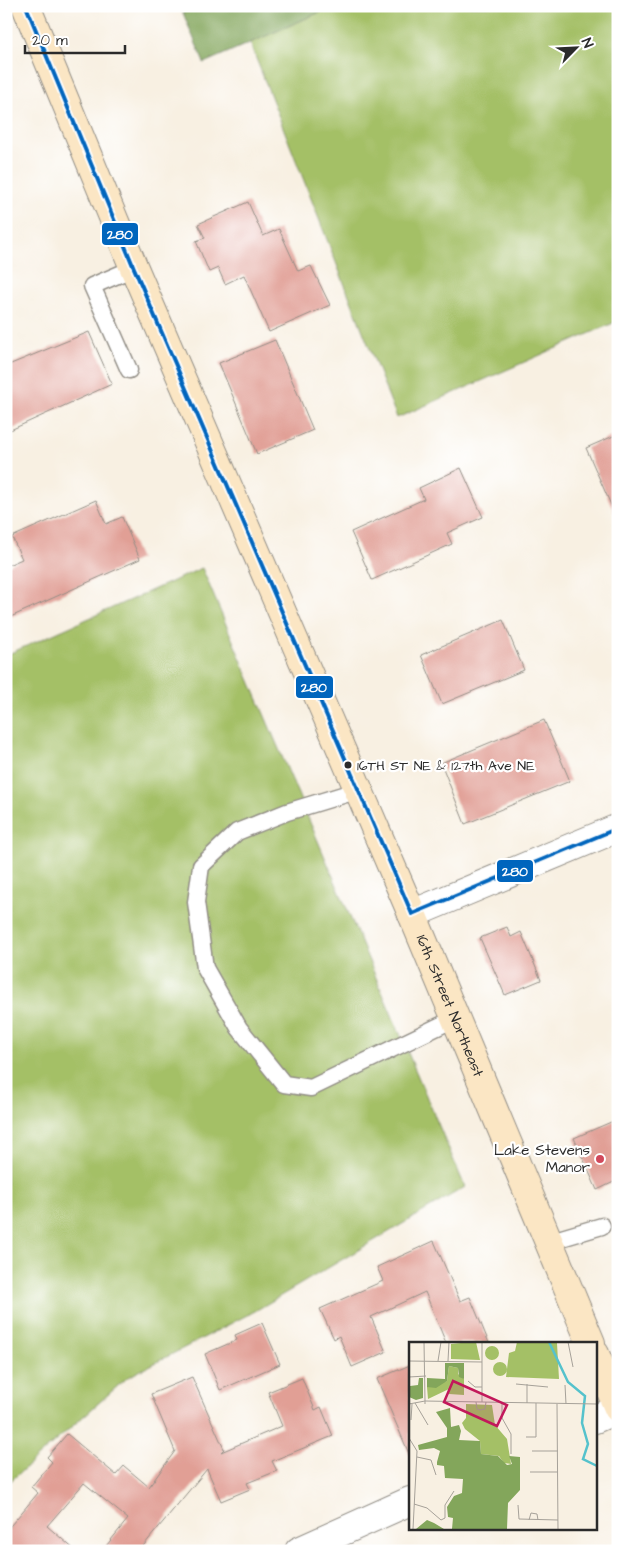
<svg xmlns="http://www.w3.org/2000/svg" width="624" height="1557" viewBox="0 0 624 1557" font-family="'Architects Daughter',sans-serif">
	<style>
		.green { fill: #a4c066; stroke: #687648 }
		.forest { fill: #83a65b; stroke: #576843 }
		.building { fill: #e19f95 }
		.lines { fill: none; stroke-linecap: round; stroke-linejoin: round }
		.lane-casing { stroke: #928e86; stroke-width: 19 }
		.street-casing { stroke: #928e86; stroke-width: 30 }
		.secondary-casing { stroke: #928e86; stroke-width: 30 }
		.lane { stroke: #fff; stroke-width: 16 }
		.street { stroke: #fff; stroke-width: 28 }
		.secondary { stroke: #fbe6c4; stroke-width: 28 }
		.bus-1-casing { stroke: #fff; stroke-width: 8 }
		.bus-1 { stroke: #0065bd; stroke-width: 4 }
		.bus-dot { fill: #2b2b2b; stroke: #fff; stroke-width: 2 }
		.poi-dot { fill: #d1495b; stroke: #fff; stroke-width: 2 }
		.labels { text-anchor: middle; stroke-width: 4.5; stroke-linejoin: round; paint-order: stroke }
		.bus-label { font-size: 14px; fill: #2b2b2b; stroke: #fff; text-anchor: start }
		.street-label { font-size: 15px; fill: #2b2b2b; stroke: #fff }
		.poi-label { font-size: 15px; fill: #2b2b2b; stroke: #fff; text-anchor: end }
		.inset-river { fill: none; stroke: #55c2cc; stroke-width: 2.5 }
		.inset-road { fill: none; stroke: #a6a199; stroke-width: 1 }
		.view { fill: #c2185b; fill-opacity: 0.15; stroke: #c2185b; stroke-width: 2.5 }
		.inset-edge { fill: none; stroke: #2b2b2b; stroke-width: 2.5 }
		.line-badge { stroke: #fff; stroke-width: 2 }
		.badge-label { font-size: 14px; text-anchor: middle; font-weight: bold; fill: #fff }
	</style>
	<rect width="100%" height="100%" fill="#fff"/>
	<filter id="ink" filterUnits="userSpaceOnUse"><feTurbulence type="fractalNoise" baseFrequency=".02" numOctaves="2"/><feDisplacementMap in="SourceGraphic" scale="10" xChannelSelector="R" yChannelSelector="G"/><feConvolveMatrix kernelMatrix="1 2 1 2 8 2 1 2 1" color-interpolation-filters="sRGB"/></filter>
	<filter id="wash" filterUnits="userSpaceOnUse"><feTurbulence type="fractalNoise" baseFrequency=".0096" numOctaves="4" result="noise"/><feDisplacementMap in="SourceGraphic" scale="20" xChannelSelector="R" yChannelSelector="G"/><feGaussianBlur stdDeviation="1.12" result="paint"/><feColorMatrix in="noise" values="0 0 0 0 0 0 0 0 0 0 0 0 0 0 0 0 0 1.4 0 .05"/><feComposite in="paint" operator="in"/></filter>
	<g filter="url(#wash)">
		<rect width="100%" height="100%" fill="#f8f0e2"/>
		<!-- green -->
		<g class="green">
			<polygon points="334,6 618,6 618,321 397,418 250,43"/>
			<polygon points="202,568 465,1187 255,1311 128,1377 6,1485 6,655"/>
		</g>
		<!-- forest -->
		<polygon class="forest" points="180,6 334,6 204,63"/>
		<g id="blocks">
			<!-- building -->
			<g class="building">
				<polygon points="248,202 263,236 279,229 298,271 311,266 330,305 269,332 244,275 225,284 218,268 209,272 196,241 205,238 198,224"/>
				<polygon points="89,332 112,384 6,432 6,366"/>
				<polygon points="275,340 313,430 257,454 219,363"/>
				<polygon points="618,434 618,521 586,448"/>
				<polygon points="461,468 483,517 447,533 452,544 372,580 351,532 424,499 419,488"/>
				<polygon points="96,500 106,524 122,517 140,559 6,619 6,566 22,559 12,537"/>
				<polygon points="503,620 524,670 442,704 421,655"/>
				<polygon points="544,720 570,781 465,824 441,763"/>
				<polygon points="507,927 511,937 521,932 541,980 505,995 480,938"/>
				<polygon points="618,1119 618,1180 597,1190 574,1138"/>
				<polygon points="434,1241 460,1301 470,1297 489,1343 446,1343 425,1292 371,1317 386,1352 352,1367 339,1336 334,1339 320,1309 383,1281 377,1267"/>
				<polygon points="262,1323 280,1364 220,1390 205,1354 237,1340 235,1335"/>
				<polygon points="410,1365 410,1456 377,1379"/>
				<polygon points="192,1377 224,1449 221,1452 282,1426 268,1392 302,1378 315,1410 321,1407 333,1436 272,1461 277,1471 247,1483 250,1489 221,1501 207,1469 139,1551 102,1551 128,1519 84,1483 47,1526 76,1551 6,1551 6,1531 38,1493 31,1487 52,1462 47,1457 67,1434 116,1475 124,1466 149,1487 175,1451 151,1394"/>
			</g>
		</g>
	</g>
	<g filter="url(#ink)">
		<use href="#blocks" fill-opacity="0" stroke="#928e86" stroke-width="1"/>
		<g class="lines">
			<!-- lane casing -->
			<g class="lane-casing">
				<g id="lane">
					<polyline points="129,370 92,286 134,268"/>
					<polyline points="359,790 287,812 237,832 201,866 196,902 205,968 239,1028 284,1084 311,1088 456,1018"/>
					<polyline points="548,1242 602,1226"/>
				</g>
			</g>
			<!-- street casing -->
			<g class="street-casing">
				<g id="street">
					<polyline points="412,914 618,828"/>
					<polyline points="595,1419 618,1409"/>
					<polyline points="299,1551 410,1501"/>
				</g>
			</g>
			<!-- secondary casing -->
			<g class="secondary-casing">
				<g id="secondary">
					<path id="s1" d="M26,6l108,262 278,646 179,429"/>
					<polyline points="595,1354 618,1408"/>
				</g>
			</g>
			<!-- lane -->
			<use href="#lane" class="lane"/>
			<!-- street -->
			<use href="#street" class="street"/>
			<!-- secondary -->
			<use href="#secondary" class="secondary"/>
			<!-- bus-1 casing -->
			<g class="bus-1-casing">
				<g id="bus-1">
					<polyline points="26,6 134,268 412,914"/>
					<polyline points="412,914 618,828"/>
				</g>
			</g>
			<!-- bus-1 -->
			<use href="#bus-1" class="bus-1"/>
		</g>
	</g>
	<!-- markers -->
	<circle class="bus-dot" cx="348" cy="765" r="4.5"/>
	<circle class="poi-dot" cx="600" cy="1159" r="5"/>
	<g class="labels">
		<!-- bus labels -->
		<g class="bus-label">
			<text x="357" y="770">16TH ST NE &amp; 127th Ave NE</text>
		</g>
		<!-- street labels -->
		<g class="street-label">
			<text dy="5" stroke="none"><textPath href="#s1" startOffset="1086">16th Street Northeast</textPath></text>
		</g>
		<!-- poi labels -->
		<g class="poi-label">
			<text x="590" y="1155">Lake Stevens<tspan x="590" dy="17">Manor</tspan></text>
		</g>
	</g>
	<!-- overview -->
	<g transform="translate(409 1342)">
		<rect width="188" height="188" fill="#f8f0e2"/>
		<path d="M62,0h5l4,18 -29,-1v-15zM108,0l40,1 2,36 -53,-2 3,-24 6,-2zM76 11a7 7 0 1 1 14 0a7 7 0 1 1-14 0ZM84 27a7 7 0 1 1 14 0a7 7 0 1 1-14 0ZM40,24l9,2v6l6,5v16l-15,-1v-5l-21,10 -1,-12 20,-6zM57,62l26,1 3,20 12,14 4,25 -7,-1 -5,-7 -18,-2 -1,-13 -15,-12 -3,-6 4,-5z" fill="#a4c066"/>
		<path d="M36,21h19v16l-5,-2 -1,-9 -9,-2 -2,15 -11,7 -9,-1v-9l18,1zM10,36h4v20l-7,2 -7,-3v-7l1,-4 8,-1zM41,66l1,19 8,-2 2,6 -2,9 21,1 1,13 17,2 9,9 5,-1 -3,-8 11,1v33l-12,13 -1,26h-55l1,-11 -5,-1 -1,-10 7,-11 8,-3 1,-14 -18,-1 -1,-12 -7,-1v-3l3,-11 -6,-3 -15,2 -1,-5 29,-8v-9l-11,-16zM18,178l7,3 10,6h-28z" fill="#83a65b"/>
		<path class="inset-river" d="M140,0l19,40 17,14 -3,27 6,21 -5,15 14,7"/>
		<path class="inset-road" d="M159,0l5,25M0,19l73,1M29,19l3,-19M39,19l1,-19M0,35l17,-1M59,39l7,6h7M107,42l32,3M156,43l1,19M67,60l1,7 3,1 5,-1 1,-7M73,60v-60M6,61l13,22M93,61v15l9,16v20M118,61v-19M0,62l16,-3 -1,-59M16,62v-3l172,3M148,62l1,125M2,78l1,-16M117,95h10v-34M0,96l8,13 -4,78M123,109h26M8,115l14,3 5,15M121,130h28M5,162l13,4 14,12 4,-2v-13l9,-14M109,163l1,14 39,1M120,178l2,-7 6,1 1,6"/>
		<path class="view" d="M44,39l54,24 -10,21 -53,-24z"/>
		<rect width="188" height="188" class="inset-edge"/>
	</g>
	<g class="line-badge">
		<rect x="101" y="222" width="38" height="24" rx="5" fill="#0065bd"/>
		<rect x="295" y="675" width="39" height="24" rx="5" fill="#0065bd"/>
		<rect x="496" y="859" width="38" height="24" rx="5" fill="#0065bd"/>
	</g>
	<g class="badge-label">
		<text x="120" y="239">280</text>
		<text x="314" y="692">280</text>
		<text x="515" y="876">280</text>
	</g>
	<!-- margin -->
	<rect width="624" height="1557" fill="none" stroke="#fff" stroke-width="25"/>
	<!-- north arrow -->
	<g transform="translate(576 48) rotate(66)" stroke="#ffffff" stroke-width="4" paint-order="stroke">
	<path d="M0-4L9 19L0 12L-9 19Z" fill="#2b2b2b"/>
	<text y="-8" font-size="14" font-weight="bold" text-anchor="middle" fill="#2b2b2b">N</text>
	</g>
	<!-- scale -->
	<path d="M25 45v8h100v-8" fill="none" stroke="#2b2b2b" stroke-width="2.5"/>
	<text x="32" y="45" font-size="15" fill="#2b2b2b" stroke="#ffffff" stroke-width="4" paint-order="stroke">20 m</text>
</svg>
